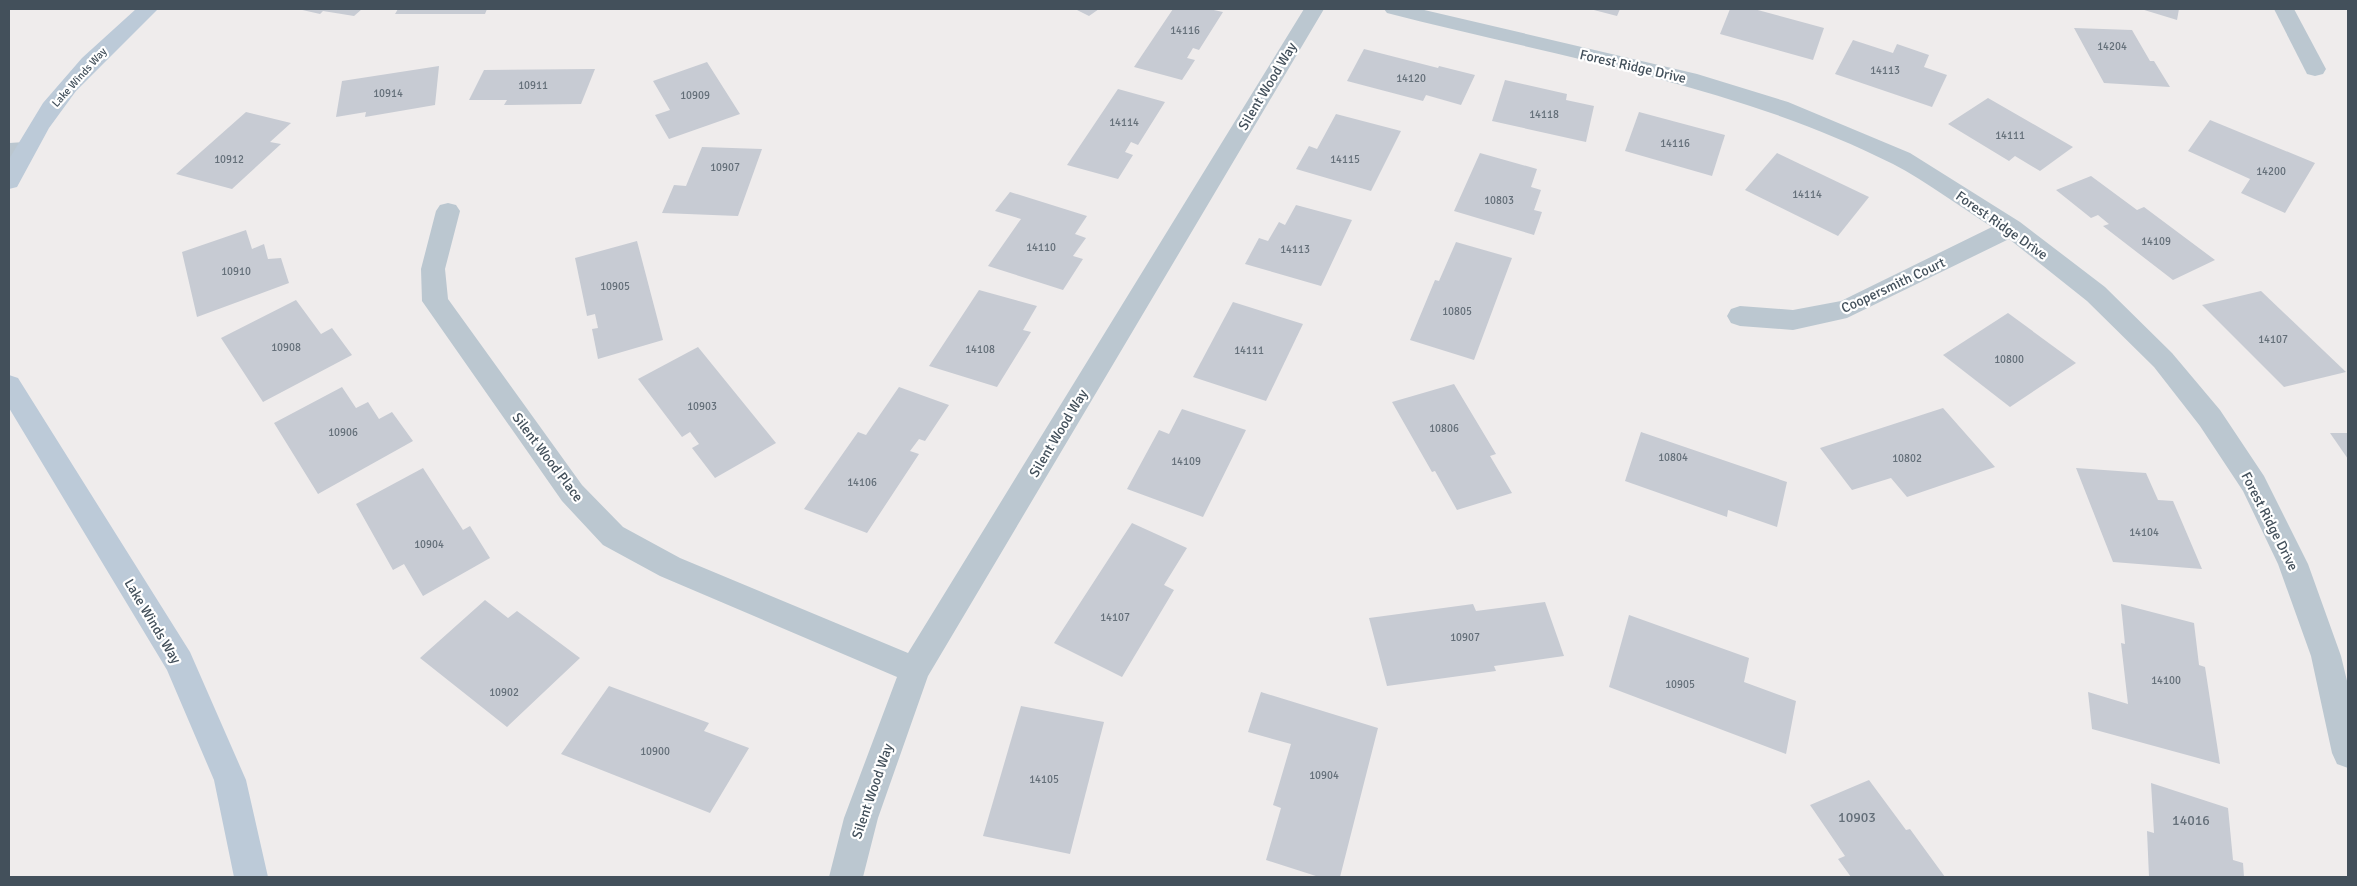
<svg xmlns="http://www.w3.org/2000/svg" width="2357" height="886" viewBox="0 0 2357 886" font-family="Signika,sans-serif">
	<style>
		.building { fill: #c7cbd3 }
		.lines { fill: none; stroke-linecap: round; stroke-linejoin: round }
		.street { fill: #bbc7d0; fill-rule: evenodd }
		.secondary { fill: #bccad8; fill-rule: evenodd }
		.labels { text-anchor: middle; stroke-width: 4.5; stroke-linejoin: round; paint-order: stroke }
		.number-label { font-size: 11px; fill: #646f79 }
		.far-street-label { font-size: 11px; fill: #43505b; stroke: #fff }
		.street-label { font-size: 14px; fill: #43505b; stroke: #fff }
		.near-number-label { font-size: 14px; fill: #646f79 }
	</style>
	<rect width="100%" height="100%" fill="#efecec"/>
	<!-- building -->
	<g class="building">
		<polygon points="298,9 362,9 354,16 323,11 320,14"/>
		<polygon points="398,9 487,9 485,14 395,14"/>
		<polygon points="1075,9 1099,9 1089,16"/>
		<polygon points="1173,9 1209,9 1223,12 1199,50 1193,48 1187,58 1195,60 1182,80 1134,67"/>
		<polygon points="1590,9 1620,9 1617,16"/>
		<polygon points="1730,9 1754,9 1824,28 1813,60 1720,34"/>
		<polygon points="2141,9 2179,9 2177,20"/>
		<polygon points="2074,28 2132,30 2150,61 2154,61 2170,87 2104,83"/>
		<polygon points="1853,40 1893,53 1897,44 1929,55 1924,67 1947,75 1932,107 1835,74"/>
		<polygon points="1364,49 1438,68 1439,66 1475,75 1461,105 1426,95 1423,101 1347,81"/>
		<polygon points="707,62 740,114 669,139 655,115 670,110 653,81"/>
		<polygon points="439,66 435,105 365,117 366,112 336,117 342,81"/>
		<polygon points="595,69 581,104 504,105 507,100 469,100 484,70"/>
		<polygon points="1505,80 1567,94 1566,100 1594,106 1586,142 1492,121"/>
		<polygon points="1118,89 1165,102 1138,145 1131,142 1125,152 1133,155 1118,179 1067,165"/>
		<polygon points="1988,98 2073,147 2040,171 2015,156 2009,161 1948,124"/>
		<polygon points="246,112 291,123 270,142 281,144 232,189 176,174"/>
		<polygon points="1639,112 1725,135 1712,176 1625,151"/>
		<polygon points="1336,114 1401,131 1371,191 1296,169 1309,146 1317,149"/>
		<polygon points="2210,120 2315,163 2285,213 2241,193 2250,179 2188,151"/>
		<polygon points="702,147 762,149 738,216 662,213 674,185 686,186"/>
		<polygon points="1480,153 1537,169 1531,187 1541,190 1534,210 1542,212 1534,235 1454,211"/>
		<polygon points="1777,153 1869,197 1838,236 1745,190"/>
		<polygon points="2091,176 2137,210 2144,207 2215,260 2173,280 2103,226 2109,224 2098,215 2091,218 2056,190"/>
		<polygon points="1010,192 1087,216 1075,234 1086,238 1073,256 1083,259 1063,290 988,266 1021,219 995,211"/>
		<polygon points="1296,205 1352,220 1321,286 1245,264 1259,238 1268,241 1279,222 1285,225"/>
		<polygon points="246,230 252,249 264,244 268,259 281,258 289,283 197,317 182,252"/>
		<polygon points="637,241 663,340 598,359 592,329 598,328 595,314 587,316 575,258"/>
		<polygon points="1456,242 1512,258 1474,360 1410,340 1435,280 1439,281"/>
		<polygon points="979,290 1037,306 1023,330 1031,332 997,387 929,366"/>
		<polygon points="2261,291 2346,372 2284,387 2202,305"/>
		<polygon points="296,300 321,334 332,328 352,355 263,402 221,338"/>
		<polygon points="1233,302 1303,324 1266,401 1193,377"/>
		<polygon points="2008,313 2076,363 2010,407 1943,355"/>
		<polygon points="698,347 776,443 715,478 692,448 699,444 690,432 682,437 638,379"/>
		<polygon points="1454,384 1496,454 1490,456 1512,493 1457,510 1435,471 1432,472 1392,402"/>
		<polygon points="342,387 356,408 368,402 379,419 392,412 413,441 318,494 274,423"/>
		<polygon points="899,387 949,405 925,441 919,439 910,451 919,454 867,533 804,509 858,432 866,435"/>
		<polygon points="1943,408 1995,467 1907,497 1891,478 1852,490 1820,448"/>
		<polygon points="1182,409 1246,430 1203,517 1127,489 1159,430 1169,434"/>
		<polygon points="1641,432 1787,482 1777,527 1728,510 1727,517 1625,481"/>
		<polygon points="2330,433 2348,433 2348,459"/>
		<polygon points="423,468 463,530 470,526 490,558 423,596 404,564 393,570 356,504"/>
		<polygon points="2076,468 2146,473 2158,500 2173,501 2202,569 2113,562"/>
		<polygon points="1132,523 1187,548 1164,585 1174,590 1122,677 1054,643"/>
		<polygon points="485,600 508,618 517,611 580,658 507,727 420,658"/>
		<polygon points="1545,602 1564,656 1494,666 1496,671 1387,686 1369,618 1473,604 1476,611"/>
		<polygon points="2121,604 2194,623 2199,665 2205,667 2220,764 2092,729 2088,692 2128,704 2121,643 2125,644"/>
		<polygon points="1629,615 1749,658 1744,682 1796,701 1786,754 1609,687"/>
		<polygon points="609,686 709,723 704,731 749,748 710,813 561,754"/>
		<polygon points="1261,692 1378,728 1340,877 1319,877 1266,860 1281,808 1273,805 1291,744 1248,732"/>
		<polygon points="1021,706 1104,722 1070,854 983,836"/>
		<polygon points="1869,780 1906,830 1910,829 1945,877 1851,877 1838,859 1845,856 1810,805"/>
		<polygon points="2151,783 2228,808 2233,860 2243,863 2244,877 2149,877 2147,831 2154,833"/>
	</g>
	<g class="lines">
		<!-- street -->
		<g class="street">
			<polygon points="1304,9 1324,9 928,676 878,818 863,877 829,877 844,818 897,677 660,576 603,545 562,501 422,301 421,269 436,211 440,205 448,203 456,205 460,211 445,269 448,299 582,485 623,527 680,558 908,653"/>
			<path d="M1384,9h36l277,65 91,28 122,51 110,69 85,65 67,66 48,57 44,66 44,88 33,92 7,29v83l-11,-4 -5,-11 -21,-97 -33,-92 -35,-73 -43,-65 -46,-59 -67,-66 -78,-62 -162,79 -54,12 -53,-4 -9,-3 -4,-7 4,-7 9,-3 53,4 48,-9 151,-74c-32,-20 -66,-46 -99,-63 -159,-80 -336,-107 -506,-151z"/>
			<polygon points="2274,9 2294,9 2326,69 2323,74 2315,76 2307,74"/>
			<polygon points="25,142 33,145 36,150 33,155 9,159 9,143"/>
		</g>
		<!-- secondary -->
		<g class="secondary">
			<polygon points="136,9 158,9 76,91 49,128 17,187 9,189 9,159 43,103 82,58"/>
			<polygon points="9,375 18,378 190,652 246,780 268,877 234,877 214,780 167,670 9,408"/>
		</g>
	</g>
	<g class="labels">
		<!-- number labels -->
		<g class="number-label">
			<text x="1185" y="34">14116</text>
			<text x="2112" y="50">14204</text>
			<text x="1885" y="74">14113</text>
			<text x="1411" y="82">14120</text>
			<text x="533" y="89">10911</text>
			<text x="388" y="97">10914</text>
			<text x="695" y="99">10909</text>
			<text x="1544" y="118">14118</text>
			<text x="1124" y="126">14114</text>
			<text x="2010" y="139">14111</text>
			<text x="1675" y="147">14116</text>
			<text x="229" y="163">10912</text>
			<text x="1345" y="163">14115</text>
			<text x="725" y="171">10907</text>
			<text x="2271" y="175">14200</text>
			<text x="1807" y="198">14114</text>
			<text x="1499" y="204">10803</text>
			<text x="2156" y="245">14109</text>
			<text x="1041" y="251">14110</text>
			<text x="1295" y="253">14113</text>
			<text x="236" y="275">10910</text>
			<text x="615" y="290">10905</text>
			<text x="1457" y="315">10805</text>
			<text x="2273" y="343">14107</text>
			<text x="286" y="351">10908</text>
			<text x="980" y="353">14108</text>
			<text x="1249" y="354">14111</text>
			<text x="2009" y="363">10800</text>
			<text x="702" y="410">10903</text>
			<text x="1444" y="432">10806</text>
			<text x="343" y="436">10906</text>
			<text x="1673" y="461">10804</text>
			<text x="1907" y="462">10802</text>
			<text x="1186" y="465">14109</text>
			<text x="862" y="486">14106</text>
			<text x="2144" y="536">14104</text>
			<text x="429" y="548">10904</text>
			<text x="1115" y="621">14107</text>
			<text x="1465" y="641">10907</text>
			<text x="2166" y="684">14100</text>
			<text x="1680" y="688">10905</text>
			<text x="504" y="696">10902</text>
			<text x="655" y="755">10900</text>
			<text x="1324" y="779">10904</text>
			<text x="1044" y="783">14105</text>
		</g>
		<!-- far-street labels -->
		<g class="far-street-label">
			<text transform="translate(79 77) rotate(-48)" y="4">Lake Winds Way</text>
		</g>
		<!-- street labels -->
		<g class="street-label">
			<text transform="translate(1633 66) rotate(13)" y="5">Forest Ridge Drive</text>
			<text transform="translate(1267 86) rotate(-59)" y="5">Silent Wood Way</text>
			<text transform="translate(2002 225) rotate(35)" y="5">Forest Ridge Drive</text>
			<text transform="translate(1893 285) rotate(-25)" y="5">Coopersmith Court</text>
			<text transform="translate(1058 433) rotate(-59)" y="5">Silent Wood Way</text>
			<text transform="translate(548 457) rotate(53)" y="5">Silent Wood Place</text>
			<text transform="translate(2270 521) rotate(63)" y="5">Forest Ridge Drive</text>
			<text transform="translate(153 621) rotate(59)" y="5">Lake Winds Way</text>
			<text transform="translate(872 791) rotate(-71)" y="5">Silent Wood Way</text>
		</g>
		<!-- near-number labels -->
		<g class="near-number-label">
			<text x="1857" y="822">10903</text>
			<text x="2191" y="825">14016</text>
		</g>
	</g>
	<!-- border -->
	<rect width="2357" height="886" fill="none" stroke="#43505b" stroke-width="20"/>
</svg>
